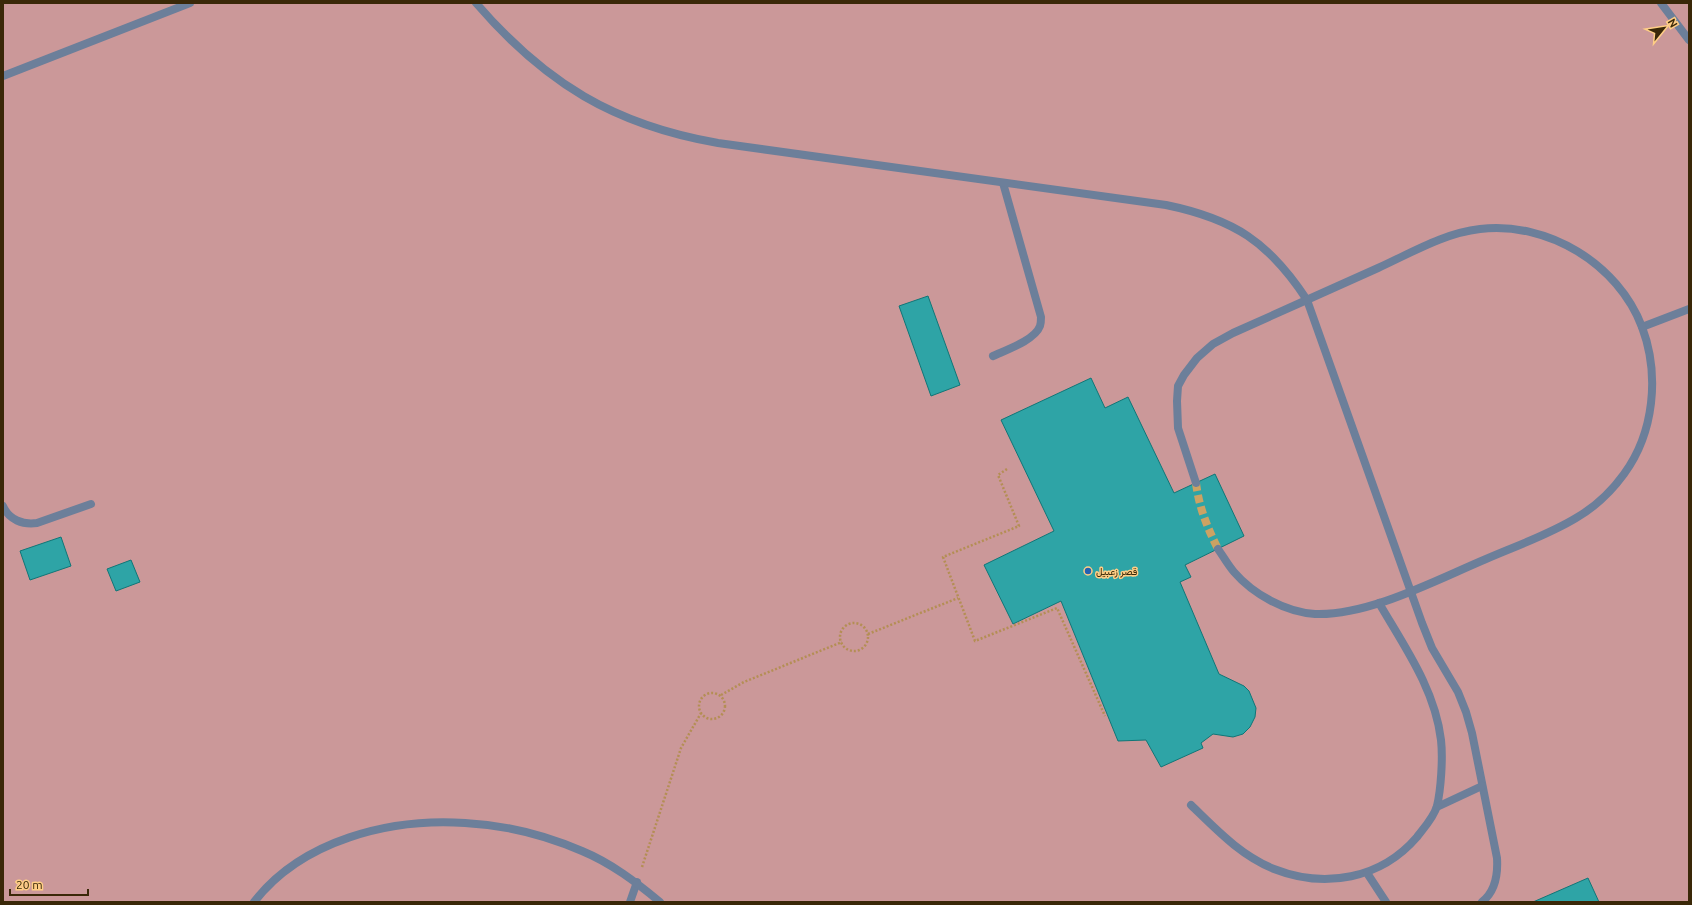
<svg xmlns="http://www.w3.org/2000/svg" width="1692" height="905" viewBox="0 0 1692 905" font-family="Ubuntu,Vazirmatn,sans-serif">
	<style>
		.green { fill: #cb9899 }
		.building { fill: #2ea4a6; stroke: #107677 }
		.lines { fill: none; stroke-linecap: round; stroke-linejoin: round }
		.street-tunnel { stroke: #cca263; stroke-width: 8; stroke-dasharray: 8 4; stroke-linecap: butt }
		.path { stroke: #b48e54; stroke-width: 2.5; stroke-dasharray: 2 2; stroke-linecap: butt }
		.lane { stroke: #6c7f9a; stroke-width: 8 }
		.street { stroke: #6c7f9a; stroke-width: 8 }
		.poi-dot { fill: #2261b2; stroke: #ffce86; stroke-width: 1.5 }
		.labels { text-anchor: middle; stroke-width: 3; stroke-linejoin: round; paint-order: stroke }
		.poi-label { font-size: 10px; fill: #3a2808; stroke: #ffce86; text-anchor: start }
	</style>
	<rect width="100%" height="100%" fill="#f1c17a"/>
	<!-- green -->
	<rect class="green" x="3" y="3" width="1686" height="899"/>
	<!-- building -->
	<g class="building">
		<polygon points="928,296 960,385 931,396 899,306"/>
		<polygon points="1091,378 1105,408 1128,397 1174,493 1215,474 1244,536 1185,565 1191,577 1180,582 1219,674 1244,686 1249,691 1256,708 1255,717 1250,727 1243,734 1233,737 1213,734 1201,743 1203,748 1161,767 1146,740 1118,741 1061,601 1013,624 984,565 1054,531 1001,420"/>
		<polygon points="61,537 71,566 30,580 20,551"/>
		<polygon points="131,560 140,582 116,591 107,569"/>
		<polygon points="1588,878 1599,902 1533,902"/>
	</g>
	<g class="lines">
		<!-- street-tunnel -->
		<path class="street-tunnel" d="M1196,483c3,24 11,44 22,66"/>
		<!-- path -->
		<g class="path">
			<polyline points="1007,469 998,475 1019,526 943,557 975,641 1057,608 1105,716"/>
			<circle cx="854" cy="637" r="14"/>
			<polyline points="868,634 958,598"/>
			<circle cx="712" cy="706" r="13"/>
			<polyline points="721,695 744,682 842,642"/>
			<polyline points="642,867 681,748 701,713"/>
		</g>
		<!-- lane -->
		<g class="lane">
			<path d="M993,356c13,-6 42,-16 47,-30 1,-3 1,-7 1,-9l-38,-134"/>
			<path d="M3,506c6,14 20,19 34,17l54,-19"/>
			<polyline points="630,902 637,882"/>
		</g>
		<!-- street -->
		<g class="street">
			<path d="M476,3c69,80 138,122 242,140l448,62c68,14 103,37 141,95l115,323 10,25 26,44 8,20 6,21 25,125c1,16 -1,33 -15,44"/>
			<polyline points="1661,3 1689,40"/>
			<polyline points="3,76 190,3"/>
			<polyline points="1642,327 1689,309"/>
			<path d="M1196,483l-18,-55 -1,-27 1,-15 6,-11 13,-17 16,-14 20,-11c48,-22 97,-43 145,-65 33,-15 66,-35 102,-39 68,-8 138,35 162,98 18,48 12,106 -18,147 -13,18 -29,33 -48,44 -28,17 -60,28 -90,41 -50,21 -117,57 -171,55 -30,-2 -62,-20 -81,-42 -6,-7 -11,-16 -16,-23"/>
			<path d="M1191,805c26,25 49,50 83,64 51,20 107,10 143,-32 7,-9 17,-20 20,-31 4,-17 6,-48 4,-66 -6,-51 -37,-94 -62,-137"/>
			<polyline points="1437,807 1482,786"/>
			<polyline points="1367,873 1386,902"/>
			<path d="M254,902c48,-62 136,-84 211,-79 40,2 80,12 117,28 29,12 54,31 78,51"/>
		</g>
	</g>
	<!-- markers -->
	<circle class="poi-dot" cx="1088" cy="571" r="4"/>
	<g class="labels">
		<!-- poi labels -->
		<g class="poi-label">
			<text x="1096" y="575">قصر زعبيل</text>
		</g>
	</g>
	<!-- border -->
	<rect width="1692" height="905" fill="none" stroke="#3a2808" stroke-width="8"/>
	<!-- north arrow -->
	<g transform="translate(1664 28) rotate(60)" stroke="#ffce86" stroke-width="3" paint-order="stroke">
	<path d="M0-3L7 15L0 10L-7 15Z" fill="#3a2808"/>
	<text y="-6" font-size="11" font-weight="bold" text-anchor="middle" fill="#3a2808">N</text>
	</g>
	<!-- scale -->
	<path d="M10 889v6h78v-6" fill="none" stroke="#3a2808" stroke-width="2"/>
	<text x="16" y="889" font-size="12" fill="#3a2808" stroke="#ffce86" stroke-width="3" paint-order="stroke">20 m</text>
</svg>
